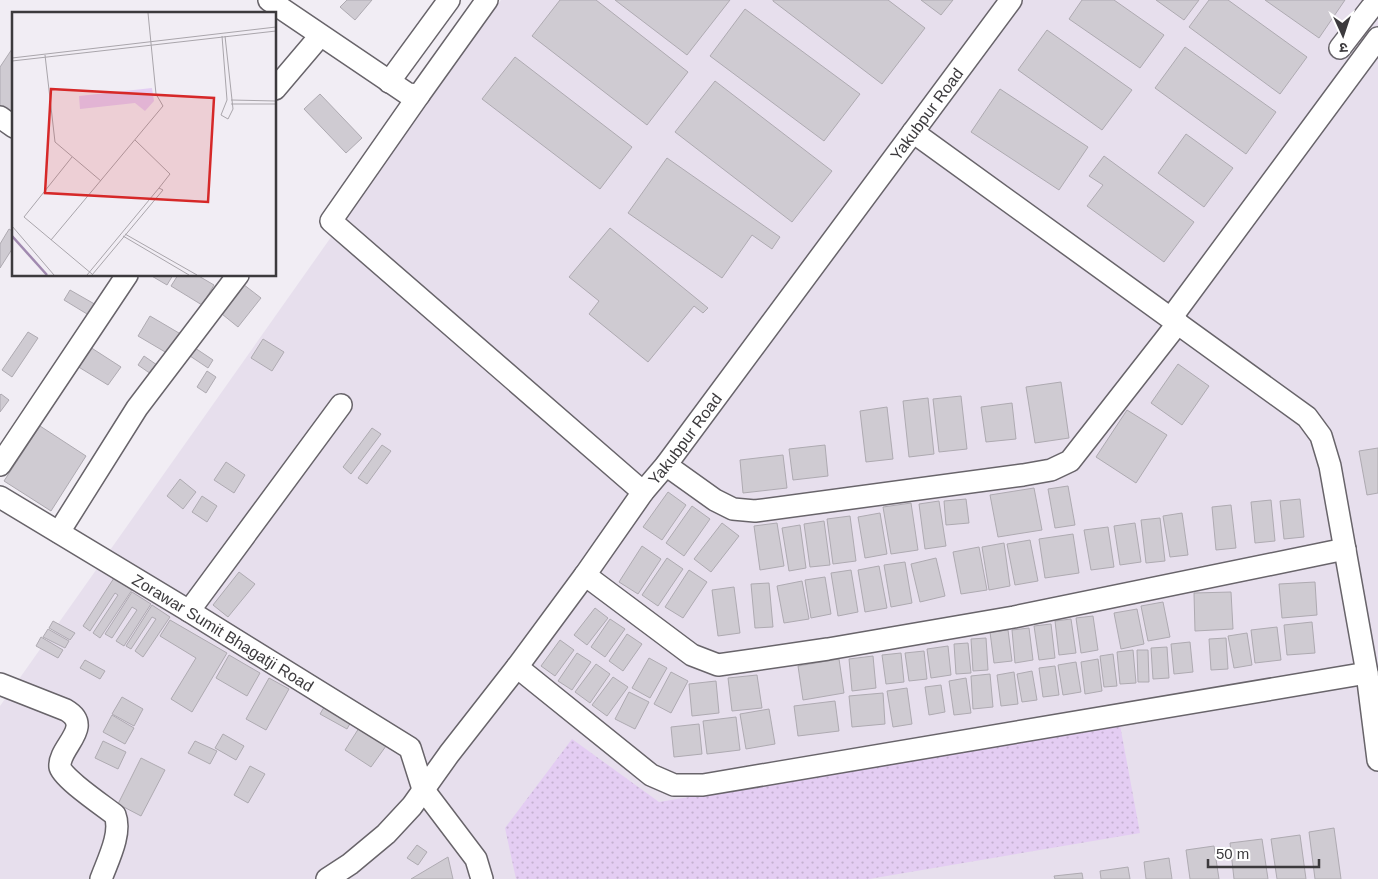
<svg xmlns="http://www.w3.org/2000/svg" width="1378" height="879" viewBox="0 0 1378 879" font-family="Helvetica,'Noto Sans Devanagari',sans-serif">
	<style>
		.built { fill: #e7dfed }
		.park { fill: url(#park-dots) }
		.building { fill: #cfcbd2; stroke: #aeaab1 }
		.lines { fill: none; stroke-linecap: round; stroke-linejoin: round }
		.minor-casing { stroke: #68646a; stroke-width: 24 }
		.minor { stroke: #fff; stroke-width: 21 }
		.labels { text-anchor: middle; stroke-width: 4; stroke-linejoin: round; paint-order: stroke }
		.street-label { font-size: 16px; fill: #3c3a3d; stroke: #fff }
		.inset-river { fill: none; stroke: #a18ab0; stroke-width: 2.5 }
		.inset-road { fill: none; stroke: #a9a5ab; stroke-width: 1 }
		.view { fill: #d62828; fill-opacity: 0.15; stroke: #d62828; stroke-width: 2.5 }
		.inset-edge { fill: none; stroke: #3c3a3d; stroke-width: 2.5 }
	</style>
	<defs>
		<pattern id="park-dots" width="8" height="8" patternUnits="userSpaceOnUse" patternTransform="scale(1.25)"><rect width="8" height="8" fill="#e4cdf3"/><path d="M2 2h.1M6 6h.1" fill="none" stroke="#c4b1d1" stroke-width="1.8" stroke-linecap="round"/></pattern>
	</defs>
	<rect width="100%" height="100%" fill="#f1edf4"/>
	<!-- built -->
	<polygon class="built" points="501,0 1378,0 1378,879 0,879 0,706 449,70"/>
	<!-- park -->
	<polygon class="park" points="1120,725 1140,833 869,879 516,879 505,828 572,739 659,802"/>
	<!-- building -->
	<g class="building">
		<polygon points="347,0 372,0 355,20 340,7"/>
		<polygon points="560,0 596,0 688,72 647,125 532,36"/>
		<polygon points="615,0 730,0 687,55"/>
		<polygon points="773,0 888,0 925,28 882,84 773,1"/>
		<polygon points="921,0 953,0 941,15"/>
		<polygon points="1082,0 1114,0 1164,35 1140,68 1069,19"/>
		<polygon points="1156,0 1199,0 1184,20"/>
		<polygon points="1209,0 1228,0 1307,57 1280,94 1189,27"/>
		<polygon points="1265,0 1345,0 1319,38"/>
		<polygon points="745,9 860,94 824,141 710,56"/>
		<polygon points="1047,30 1132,90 1102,130 1018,70"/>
		<polygon points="14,46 14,116 0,107 0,67"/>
		<polygon points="1185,47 1276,112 1246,154 1155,88"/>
		<polygon points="515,57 632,147 600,189 482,99"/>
		<polygon points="715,81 832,171 792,222 675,132"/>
		<polygon points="1000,89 1088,147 1059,190 971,132"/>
		<polygon points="320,94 362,138 346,153 304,109"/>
		<polygon points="1186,134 1233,168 1204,207 1158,173"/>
		<polygon points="1104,156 1194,222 1164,262 1087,206 1103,185 1089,176"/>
		<polygon points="667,158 780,237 772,249 752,235 722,278 628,213"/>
		<polygon points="610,228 708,308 703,313 694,306 648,362 589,314 599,301 569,277"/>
		<polygon points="9,229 14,232 14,246 0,268 0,244"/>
		<polygon points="150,275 173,275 167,285"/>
		<polygon points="178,275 197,275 214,285 202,305 171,286"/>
		<polygon points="239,281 261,298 238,327 217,310"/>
		<polygon points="70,290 98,306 92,317 64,300"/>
		<polygon points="150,316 184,336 172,356 138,336"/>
		<polygon points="28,332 38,338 12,377 2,370"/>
		<polygon points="263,339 284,352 272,371 251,358"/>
		<polygon points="192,346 213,360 208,368 187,354"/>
		<polygon points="90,347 121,367 108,385 77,366"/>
		<polygon points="144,356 157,365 151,374 138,365"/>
		<polygon points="1178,364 1209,386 1182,425 1151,403"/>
		<polygon points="207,371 216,377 206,393 197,387"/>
		<polygon points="1061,382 1069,438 1035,443 1026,387"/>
		<polygon points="1,394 9,400 0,412 0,395"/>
		<polygon points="961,396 967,449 939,452 933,399"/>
		<polygon points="928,398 934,454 909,457 903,401"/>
		<polygon points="1012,403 1016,439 986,442 981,407"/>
		<polygon points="887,407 893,459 866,462 860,411"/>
		<polygon points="1127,410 1167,435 1136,483 1096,457"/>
		<polygon points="40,426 86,456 51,511 4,481"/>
		<polygon points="372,428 381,434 351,474 343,467"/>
		<polygon points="382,445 391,451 367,484 358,478"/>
		<polygon points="825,445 828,476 793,480 789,449"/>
		<polygon points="1378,448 1378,493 1367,495 1359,451"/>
		<polygon points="783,455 787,488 743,493 740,460"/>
		<polygon points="226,462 245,475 234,493 214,480"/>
		<polygon points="180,479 196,492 183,509 167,496"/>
		<polygon points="1068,486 1075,525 1055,528 1048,489"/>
		<polygon points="1034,488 1042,530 998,537 990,495"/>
		<polygon points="668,492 686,505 662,540 643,527"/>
		<polygon points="202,496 217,506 207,522 192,512"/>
		<polygon points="966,499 969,523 946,525 944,501"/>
		<polygon points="1300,499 1304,537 1284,539 1280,501"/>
		<polygon points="1271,500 1275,541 1255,543 1251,502"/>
		<polygon points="939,501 946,546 925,549 919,504"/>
		<polygon points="911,503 918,550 891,554 883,507"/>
		<polygon points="1231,505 1236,548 1216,550 1212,507"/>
		<polygon points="692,506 710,519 684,556 666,543"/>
		<polygon points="880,513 887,554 865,558 858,517"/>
		<polygon points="1182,513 1188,555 1170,557 1163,516"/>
		<polygon points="850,516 856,561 833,564 827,519"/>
		<polygon points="1160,518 1165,561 1146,563 1141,520"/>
		<polygon points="824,521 830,565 810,567 804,524"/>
		<polygon points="722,523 739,536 711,572 694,559"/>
		<polygon points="777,523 784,566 760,570 754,526"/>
		<polygon points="1135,523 1141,562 1120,565 1114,526"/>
		<polygon points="800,525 806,568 789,571 782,528"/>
		<polygon points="1108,527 1114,567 1091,570 1084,530"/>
		<polygon points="1073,534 1079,573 1045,578 1039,539"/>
		<polygon points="1030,540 1038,581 1015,585 1007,544"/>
		<polygon points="1004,543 1010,586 989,590 982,547"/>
		<polygon points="642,546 661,559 638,594 619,582"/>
		<polygon points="979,547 987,590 961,594 953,552"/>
		<polygon points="667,558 683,569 658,606 642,595"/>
		<polygon points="936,558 945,596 920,602 911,564"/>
		<polygon points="905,562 912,603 891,607 884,565"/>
		<polygon points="879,566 887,608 865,612 858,570"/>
		<polygon points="689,570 707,582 683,618 665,607"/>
		<polygon points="851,570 858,612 838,616 831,573"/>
		<polygon points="239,572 255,584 228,617 213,605"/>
		<polygon points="825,577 831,614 811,618 805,580"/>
		<polygon points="114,578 132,590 100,638 93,633 118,595 115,593 90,631 83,626"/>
		<polygon points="802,581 809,619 784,623 777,586"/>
		<polygon points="1315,582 1317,615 1282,618 1279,584"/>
		<polygon points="769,583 773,627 755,628 751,584"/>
		<polygon points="734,587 740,633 718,636 712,590"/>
		<polygon points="132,592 151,604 124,646 116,641 137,610 132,607 112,638 105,634"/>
		<polygon points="1231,592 1233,629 1195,631 1194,593"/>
		<polygon points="1163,602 1170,637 1148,641 1141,606"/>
		<polygon points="152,605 170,617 143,657 135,651 156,619 152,617 131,649 126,646"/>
		<polygon points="595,608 608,618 587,645 574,635"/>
		<polygon points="1137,609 1144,644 1121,649 1114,613"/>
		<polygon points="1093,616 1098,650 1081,653 1076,618"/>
		<polygon points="610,619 625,629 605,657 591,647"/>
		<polygon points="1071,619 1076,653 1059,655 1055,621"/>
		<polygon points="170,620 227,653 192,712 171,699 196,658 160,636"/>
		<polygon points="53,621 75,633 70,640 49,628"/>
		<polygon points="1312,622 1315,653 1287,655 1284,625"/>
		<polygon points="1051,624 1055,658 1039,660 1034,626"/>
		<polygon points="1277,627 1281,660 1255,663 1251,630"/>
		<polygon points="1029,628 1033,660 1015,663 1012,630"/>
		<polygon points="48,629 69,641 65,648 43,637"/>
		<polygon points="1008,630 1012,661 994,663 990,632"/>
		<polygon points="1247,633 1252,665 1234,668 1228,636"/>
		<polygon points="627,634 642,644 623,671 609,661"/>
		<polygon points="41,637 63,650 58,658 36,646"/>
		<polygon points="986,638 988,670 973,671 971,639"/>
		<polygon points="1226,638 1228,669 1211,670 1209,639"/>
		<polygon points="560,640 574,650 555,676 541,666"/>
		<polygon points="1190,642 1193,672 1174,674 1171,644"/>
		<polygon points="968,643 971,673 956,674 954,644"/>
		<polygon points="948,646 951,675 931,678 927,649"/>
		<polygon points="1167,647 1169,678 1153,679 1151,648"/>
		<polygon points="1133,650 1136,683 1120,684 1117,652"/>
		<polygon points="1137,650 1148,650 1149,682 1138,682"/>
		<polygon points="924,651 927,679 909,681 905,653"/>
		<polygon points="577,653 591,662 572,690 558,681"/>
		<polygon points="901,653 904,682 886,684 882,655"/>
		<polygon points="1113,654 1117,686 1104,687 1100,656"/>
		<polygon points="229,655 260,673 247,696 216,678"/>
		<polygon points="873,656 876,688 852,691 849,659"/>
		<polygon points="649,658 667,668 650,698 632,688"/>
		<polygon points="839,659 844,693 803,700 798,666"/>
		<polygon points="1098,659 1102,691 1085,694 1081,662"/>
		<polygon points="85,660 105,671 100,679 80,668"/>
		<polygon points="1076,662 1081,692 1063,695 1058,665"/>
		<polygon points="596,664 610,674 590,703 575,692"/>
		<polygon points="1055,666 1059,695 1043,697 1039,668"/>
		<polygon points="1032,671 1037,700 1022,702 1017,674"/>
		<polygon points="671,672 688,681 671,713 654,704"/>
		<polygon points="1014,672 1018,704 1001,706 997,675"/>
		<polygon points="990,674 993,707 973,709 971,676"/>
		<polygon points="757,675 762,708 732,711 728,678"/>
		<polygon points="613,677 628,687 607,716 592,705"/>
		<polygon points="269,678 289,689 266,730 246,719"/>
		<polygon points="966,678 971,713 954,715 949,681"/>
		<polygon points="716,681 719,713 692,716 689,684"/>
		<polygon points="941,685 945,712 929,715 925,687"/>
		<polygon points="907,688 912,724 893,727 887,691"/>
		<polygon points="629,692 649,702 635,729 615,719"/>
		<polygon points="883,693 885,724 852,727 849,696"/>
		<polygon points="122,697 143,709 134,726 112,714"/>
		<polygon points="835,701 839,731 798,736 794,706"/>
		<polygon points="326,704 352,720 347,729 320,714"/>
		<polygon points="769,709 775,744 746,749 740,714"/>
		<polygon points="112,715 134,728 125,744 103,732"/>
		<polygon points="736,717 740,750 707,754 703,721"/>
		<polygon points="699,724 702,754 674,757 671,727"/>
		<polygon points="359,728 386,746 371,767 345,750"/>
		<polygon points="223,734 244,746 236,760 215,748"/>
		<polygon points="103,741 126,752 118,769 95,758"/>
		<polygon points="195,741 217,751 210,764 188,753"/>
		<polygon points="141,758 165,770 141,816 118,804"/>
		<polygon points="250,766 265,774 248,803 234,795"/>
		<polygon points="1334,828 1341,879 1315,879 1309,832"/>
		<polygon points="1300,835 1306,879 1277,879 1271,839"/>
		<polygon points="1262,839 1268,879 1234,879 1230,843"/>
		<polygon points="417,845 427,852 418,865 407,858"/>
		<polygon points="1214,846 1219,879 1190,879 1186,850"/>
		<polygon points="448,857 453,879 411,879"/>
		<polygon points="1169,858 1172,879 1146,879 1144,862"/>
		<polygon points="1128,867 1130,879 1101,879 1100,871"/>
		<polygon points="1082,873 1083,879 1055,879 1054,876"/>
	</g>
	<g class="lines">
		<!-- minor casing -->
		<g class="minor-casing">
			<g id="minor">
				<polyline points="269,0 408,94 419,95 487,0"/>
				<polyline points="1340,48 1371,8"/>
				<polyline points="389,82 449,0"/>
				<polyline points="275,89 320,36"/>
				<polyline points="419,95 331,221 643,492"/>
				<polyline points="0,117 14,127"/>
				<polyline points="913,132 1307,417 1321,436 1330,466 1367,673 1378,760"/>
				<polyline points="1171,318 1378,38"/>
				<polyline points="0,465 127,275"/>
				<polyline points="666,465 715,500 733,509 755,511 1023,475 1051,470 1070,461 1178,323"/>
				<path id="s1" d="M0,497l189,114 221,137 13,41 53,70 6,20"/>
				<polyline points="59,532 137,408 238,275"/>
				<polyline points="585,575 692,655 718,665 828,649 1014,617 1345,549"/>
				<polyline points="189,611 341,405"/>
				<polyline points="517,667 651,775 674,785 703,785 1367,673"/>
				<path d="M0,684l66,26c29,17 -8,37 -6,57 1,10 45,40 55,48 7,18 -7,45 -14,64"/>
				<path id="s2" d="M327,879l23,-15 36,-30 26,-28 37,-52 68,-87 68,-92 58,-83 23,-27 345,-465"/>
			</g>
		</g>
		<!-- minor -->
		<use href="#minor" class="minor"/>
	</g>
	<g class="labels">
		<!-- street labels -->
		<g class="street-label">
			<text dy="6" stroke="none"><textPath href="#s2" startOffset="975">Yakubpur Road</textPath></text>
			<text dy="6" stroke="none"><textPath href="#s2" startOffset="570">Yakubpur Road</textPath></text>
			<text dy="6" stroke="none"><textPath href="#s1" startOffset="261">Zorawar Sumit Bhagatji Road</textPath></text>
		</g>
	</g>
	<!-- overview -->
	<g transform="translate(12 12)">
		<rect width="264" height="264" fill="#f1edf4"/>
		<path d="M140,76l2,13 -9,10 -10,-8 -55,6 -1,-13z" fill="#e4cdf3"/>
		<path class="inset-river" d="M0,224l35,39"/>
		<path class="inset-road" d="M210,24l5,64 -6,15 7,4 5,-10 -8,-73M33,43l10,87 46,39M0,46l264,-31M0,49l264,-30M219,88l45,1M219,92h45M0,111v27M123,128l35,34 -11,14M60,145l-48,60 68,57M0,214l42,49M113,222l72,41M111,224l66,39M39,228l112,-134 -7,-12 -8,-81M75,263l72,-87 4,2M80,263l71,-85"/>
		<path class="view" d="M39,77l163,9 -6,104 -163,-9z"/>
		<rect width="264" height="264" class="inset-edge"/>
	</g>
	<!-- north arrow -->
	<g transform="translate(1343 35) rotate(177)" stroke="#ffffff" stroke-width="4" paint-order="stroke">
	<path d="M0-4L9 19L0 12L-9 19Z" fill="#3c3a3d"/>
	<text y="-8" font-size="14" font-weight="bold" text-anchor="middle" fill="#3c3a3d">उ</text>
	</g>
	<!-- scale -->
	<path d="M1208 859v8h111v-8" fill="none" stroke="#3c3a3d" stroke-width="2.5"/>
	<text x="1216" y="859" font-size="15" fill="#3c3a3d" stroke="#ffffff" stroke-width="4" paint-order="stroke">50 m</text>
</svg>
